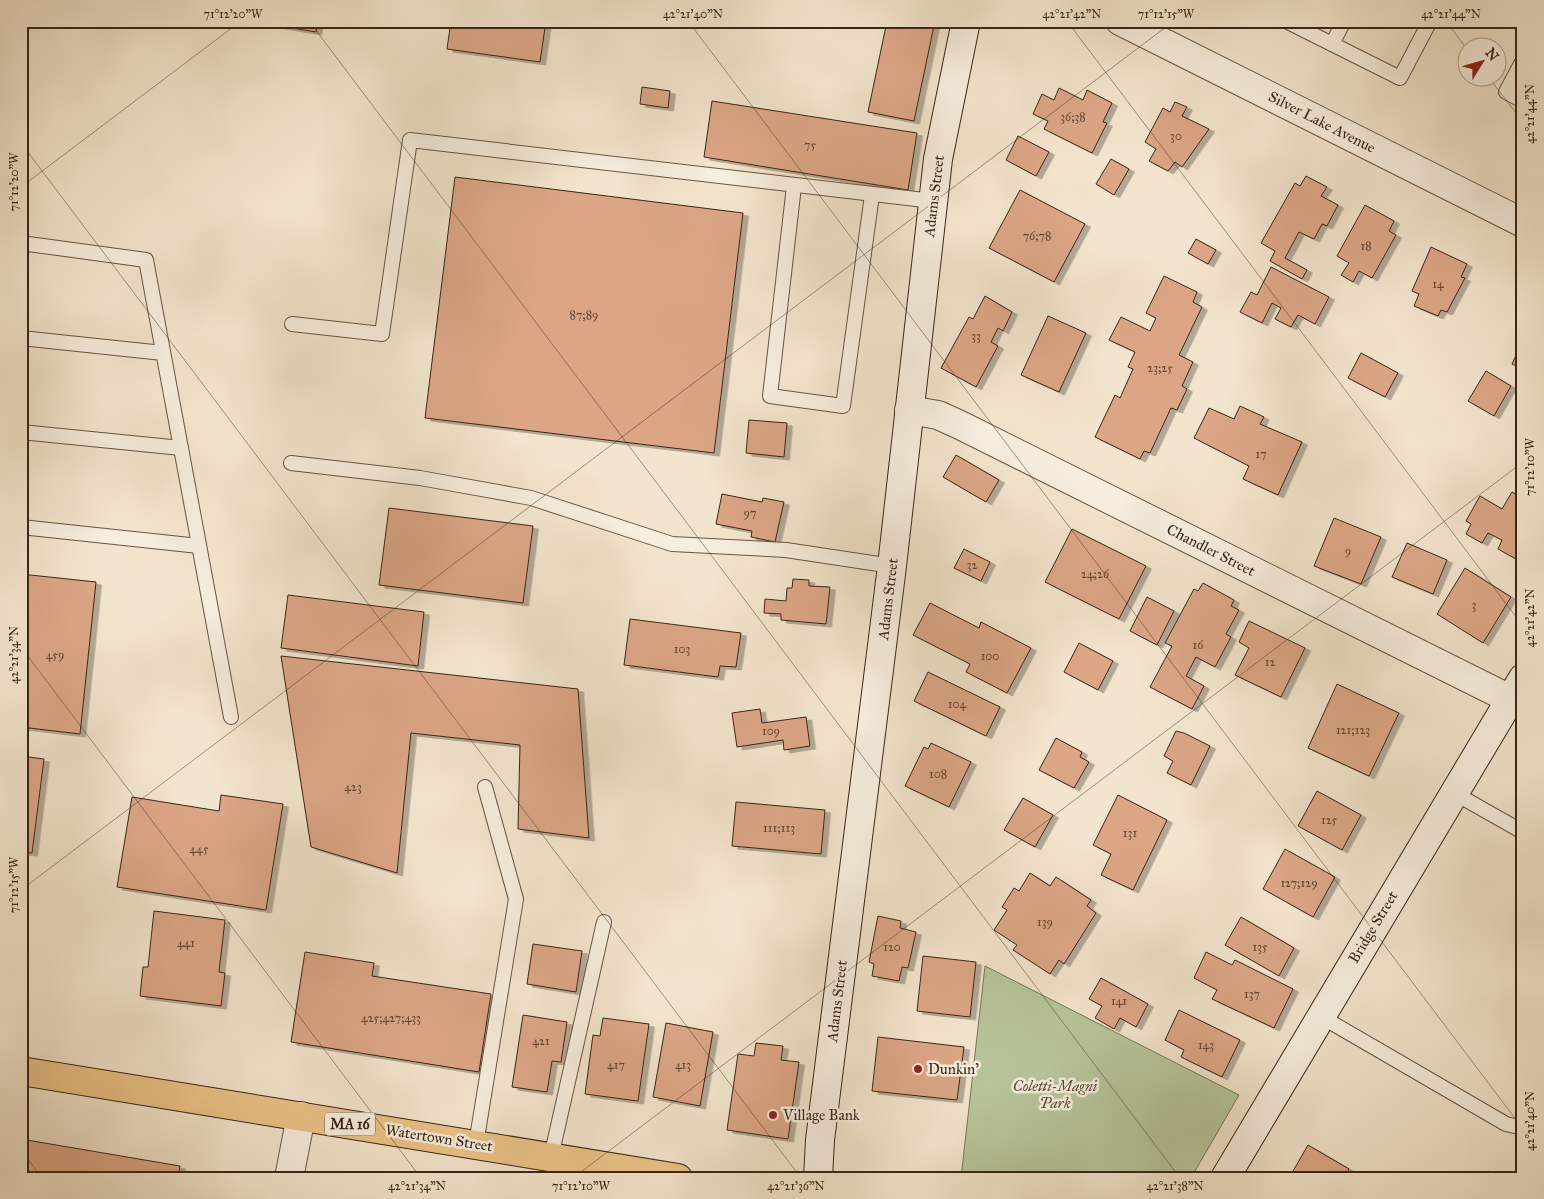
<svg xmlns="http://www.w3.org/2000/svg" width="1544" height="1199" viewBox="0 0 1544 1199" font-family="'IM FELL Great Primer',serif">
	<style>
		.park { fill: #b7c59b; stroke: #787559 }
		.building { fill: #dca686; stroke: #3a2517; filter: url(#shadow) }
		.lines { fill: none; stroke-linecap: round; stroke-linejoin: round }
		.lane-casing { stroke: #685544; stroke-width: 16 }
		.street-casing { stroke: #685544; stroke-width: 30 }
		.secondary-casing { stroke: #3a2517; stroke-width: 30 }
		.primary-casing { stroke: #3a2517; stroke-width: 30 }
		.lane { stroke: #f7eede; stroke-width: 14 }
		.street { stroke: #f7eede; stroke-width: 28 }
		.secondary { stroke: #f7eede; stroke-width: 28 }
		.primary { stroke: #eac286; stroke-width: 28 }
		.ticks { fill: none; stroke: #3a2517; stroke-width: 1; stroke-opacity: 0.45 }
		.poi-dot { fill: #8f2418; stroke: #f7eede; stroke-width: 2 }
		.labels { text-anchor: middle; stroke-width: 5; stroke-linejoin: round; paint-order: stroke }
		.number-label { font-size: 12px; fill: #624533 }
		.shield { fill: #f7eede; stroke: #736153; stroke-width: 1 }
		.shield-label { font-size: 14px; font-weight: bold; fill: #3a2517 }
		.street-label { font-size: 15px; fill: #3a2517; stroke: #f7eede }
		.poi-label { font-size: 15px; fill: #3a2517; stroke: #f7eede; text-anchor: start }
		.park-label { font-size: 15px; font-style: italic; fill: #594d38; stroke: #f7eede }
		.neatline { fill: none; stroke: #3a2517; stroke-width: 2 }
		.ticks-label { font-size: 12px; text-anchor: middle; fill: #3a2517 }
	</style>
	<defs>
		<filter id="shadow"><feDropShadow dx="5.5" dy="3" stdDeviation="0" flood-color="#0004"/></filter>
	</defs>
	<rect width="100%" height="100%" fill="#f3e5cd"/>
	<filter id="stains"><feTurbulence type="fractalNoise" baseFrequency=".004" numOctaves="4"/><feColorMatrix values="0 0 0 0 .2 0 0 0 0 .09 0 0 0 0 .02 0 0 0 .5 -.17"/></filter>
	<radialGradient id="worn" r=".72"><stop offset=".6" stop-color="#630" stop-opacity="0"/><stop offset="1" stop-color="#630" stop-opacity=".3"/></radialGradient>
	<!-- park -->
	<polygon class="park" points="985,966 1239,1095 1191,1178 961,1178"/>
	<!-- building -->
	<g class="building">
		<polygon points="251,21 318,21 316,32"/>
		<polygon points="451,21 546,21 540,62 447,49"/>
		<polygon points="887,21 935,21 914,121 868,112"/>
		<polygon points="642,87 670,91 668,108 640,104"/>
		<polygon points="1059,88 1083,100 1087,90 1112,103 1103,122 1107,123 1092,153 1044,129 1048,121 1033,114 1042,94 1054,100"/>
		<polygon points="712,101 917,133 908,190 704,157"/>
		<polygon points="1175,102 1187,107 1182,116 1209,129 1182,167 1175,162 1168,171 1149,161 1156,149 1145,142 1163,108 1170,112"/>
		<polygon points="1018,136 1049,152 1036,176 1006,160"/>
		<polygon points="1111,159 1129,169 1114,195 1096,184"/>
		<polygon points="1306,176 1327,187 1321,196 1338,205 1327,226 1322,224 1314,239 1299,232 1285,258 1307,270 1302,279 1270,261 1275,251 1261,243 1295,183 1300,186"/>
		<polygon points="455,177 743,213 714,453 425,418"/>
		<polygon points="1020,190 1085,224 1054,282 989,248"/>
		<polygon points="1365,205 1394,221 1389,231 1396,235 1372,278 1359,271 1353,282 1341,275 1349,263 1337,256"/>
		<polygon points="1196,239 1216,250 1208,264 1188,253"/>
		<polygon points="1431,247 1467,264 1461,277 1465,278 1447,312 1441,310 1438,316 1414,306 1419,294 1412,291"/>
		<polygon points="1271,267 1329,297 1315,324 1298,315 1291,327 1275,319 1281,308 1272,303 1262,323 1240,312 1251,292 1257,295"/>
		<polygon points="1164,276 1197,292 1193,302 1202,307 1179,355 1193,362 1182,386 1187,389 1177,410 1171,408 1150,453 1144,451 1140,459 1095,437 1115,395 1120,398 1133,369 1128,367 1135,352 1109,340 1121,317 1150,331 1156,318 1146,313"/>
		<polygon points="985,296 1012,312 1003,331 998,328 991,342 998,346 976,387 941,368 969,317 973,319"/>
		<polygon points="1048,316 1086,333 1059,392 1021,375"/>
		<polygon points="1523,340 1523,369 1512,364"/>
		<polygon points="1361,353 1398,373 1385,397 1348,378"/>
		<polygon points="1486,371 1511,386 1494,416 1468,401"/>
		<polygon points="1240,406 1264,417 1260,424 1302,442 1278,495 1243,479 1249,466 1194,438 1209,408 1234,419"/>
		<polygon points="749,420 787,423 784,457 746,453"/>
		<polygon points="956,455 999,480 986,502 943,477"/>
		<polygon points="1512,492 1523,498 1523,563 1498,549 1502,540 1488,533 1482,543 1466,534 1471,524 1466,521 1480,496 1502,509"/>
		<polygon points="722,494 762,502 763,498 784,502 775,542 751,537 752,531 716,524"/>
		<polygon points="389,508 533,526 523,603 379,585"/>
		<polygon points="1334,518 1381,537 1361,584 1314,566"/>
		<polygon points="1072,529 1146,566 1119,619 1045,582"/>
		<polygon points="1407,543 1447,560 1433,594 1392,577"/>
		<polygon points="964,549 990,562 981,581 954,568"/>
		<polygon points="1465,568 1511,597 1483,643 1437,614"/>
		<polygon points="21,574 96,582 80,734 21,727"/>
		<polygon points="793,579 809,580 809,586 830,587 826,624 781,620 781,614 764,613 765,599 786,601 787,588 792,588"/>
		<polygon points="1203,583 1234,600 1231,606 1239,610 1226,634 1231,637 1215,667 1196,657 1186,676 1204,686 1192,709 1150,687 1172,646 1165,643 1194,589 1198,591"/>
		<polygon points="288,595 424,612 418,666 281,648"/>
		<polygon points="1147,597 1174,611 1157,645 1130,631"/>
		<polygon points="930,603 979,628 981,622 1031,648 1007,693 966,672 970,664 913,635"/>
		<polygon points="630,619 741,633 736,667 720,666 718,677 624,665"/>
		<polygon points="1249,621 1305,648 1281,697 1235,675 1249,648 1239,642"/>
		<polygon points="1079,643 1113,661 1098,690 1064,672"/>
		<polygon points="281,656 578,689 589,838 518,829 520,745 411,733 397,873 311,847"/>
		<polygon points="928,672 1000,707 986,736 914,701"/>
		<polygon points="1337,684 1399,713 1369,776 1308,748"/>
		<polygon points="760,709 762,723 806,717 810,746 784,750 783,740 737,747 732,713"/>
		<polygon points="1176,731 1184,733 1210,746 1191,785 1167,773 1173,761 1164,756"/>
		<polygon points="1056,738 1082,752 1080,757 1089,762 1074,788 1039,770"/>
		<polygon points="931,743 971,762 949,807 905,786 924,747 928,749"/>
		<polygon points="21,756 44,759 32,853 21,852"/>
		<polygon points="1317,791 1361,815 1342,850 1298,826"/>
		<polygon points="221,795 283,804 266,910 117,887 132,797 219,811"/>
		<polygon points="1118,795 1167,820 1133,890 1101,875 1111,854 1093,845"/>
		<polygon points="1023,798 1053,815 1035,847 1004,830"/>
		<polygon points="736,802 825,810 821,854 732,846"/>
		<polygon points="1285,849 1335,877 1313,917 1263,889"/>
		<polygon points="1030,873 1050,886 1056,877 1091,900 1087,906 1096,913 1064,964 1059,960 1050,974 1013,950 1017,945 994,930 1007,910 1002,907 1014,888 1019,891"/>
		<polygon points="154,911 225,920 219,972 225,973 221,1006 140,996 143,967 148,967"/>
		<polygon points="878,916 901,921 900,928 916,932 908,968 902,967 899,981 872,976 874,964 869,962"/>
		<polygon points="1241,917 1294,948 1279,976 1225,945"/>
		<polygon points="533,944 582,951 576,992 527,984"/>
		<polygon points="305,952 374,963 372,976 491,994 479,1072 291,1042"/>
		<polygon points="1206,952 1232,965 1235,960 1293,989 1274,1028 1212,999 1217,990 1194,978"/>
		<polygon points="923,956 976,962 970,1017 917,1011"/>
		<polygon points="1101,978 1148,1004 1136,1027 1120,1018 1114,1029 1095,1018 1102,1006 1089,999"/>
		<polygon points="1179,1010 1240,1040 1222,1077 1181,1057 1184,1050 1165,1040"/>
		<polygon points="523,1015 567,1022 561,1062 552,1061 547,1092 512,1087"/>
		<polygon points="603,1018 649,1024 638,1101 585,1094 593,1035 600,1036"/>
		<polygon points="666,1023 713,1032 700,1106 653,1097"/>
		<polygon points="878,1037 964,1047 957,1100 872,1091"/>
		<polygon points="756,1043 783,1046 781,1060 799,1062 788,1139 727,1130 738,1054 754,1056"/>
		<polygon points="21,1139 180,1166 178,1178 21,1178"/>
		<polygon points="1308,1145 1349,1169 1344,1178 1289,1178"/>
		<polygon points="1488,1171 1499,1178 1484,1178"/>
	</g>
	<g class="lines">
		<!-- lane casing -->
		<g class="lane-casing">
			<g id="lane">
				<polyline points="1286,21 1400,78 1430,21"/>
				<polyline points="1332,44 1344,21"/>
				<polyline points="1523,60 1506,92 1523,101"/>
				<polyline points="794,186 770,396 843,406 872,195"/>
				<polyline points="21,243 146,260 231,717"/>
				<polyline points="292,324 382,334 410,140 933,201"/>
				<polyline points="21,338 163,353"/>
				<polyline points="21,432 181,448"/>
				<polyline points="291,463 420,478 531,498 672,544 786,550 892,566"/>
				<polyline points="21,527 199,546"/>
				<polyline points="1454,793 1523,832"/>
				<polyline points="1320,1016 1506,1124 1523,1128"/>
				<polyline points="476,1144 516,899 485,787"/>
				<polyline points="551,1157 604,922"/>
				<polyline points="560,1178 564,1159"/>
			</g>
		</g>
		<!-- street casing -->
		<g class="street-casing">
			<g id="street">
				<polyline points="1120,21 1523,223"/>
				<polyline points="909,410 938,415 960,425 1510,699"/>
				<polyline points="289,1178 301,1116"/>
			</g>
		</g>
		<!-- secondary casing -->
		<g class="secondary-casing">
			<g id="secondary">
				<polyline points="818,1178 820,1140 892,566 938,159 966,21"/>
				<polyline points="1225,1178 1523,678"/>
			</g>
		</g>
		<!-- primary casing -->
		<g class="primary-casing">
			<polyline id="primary" points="21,1071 678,1178"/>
		</g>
		<!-- lane -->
		<use href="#lane" class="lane"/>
		<!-- street -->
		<use href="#street" class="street"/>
		<!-- secondary -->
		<use href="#secondary" class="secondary"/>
		<!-- primary -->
		<use href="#primary" class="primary"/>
	</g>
	<!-- ticks -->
	<path class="ticks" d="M309,21l871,1157M688,21l835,1108M1067,21l456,605M1446,21l20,27M1489,78l34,44M21,143l780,1035M21,187l220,-166M21,647l400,531M21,890l1153,-869M21,1150l21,28M573,1178l950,-716M1506,1178l17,-13"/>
	<!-- markers -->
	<g class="poi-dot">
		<circle cx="918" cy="1069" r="5"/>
		<circle cx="773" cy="1115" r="5"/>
	</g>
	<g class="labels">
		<!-- number labels -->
		<g class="number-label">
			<text x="1073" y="121">36;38</text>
			<text x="1176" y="140">30</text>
			<text x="810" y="149">75</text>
			<text x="1037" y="240">76;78</text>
			<text x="1366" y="250">18</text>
			<text x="1438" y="288">14</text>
			<text x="584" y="319">87;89</text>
			<text x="976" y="340">33</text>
			<text x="1160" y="372">23;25</text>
			<text x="1261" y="458">17</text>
			<text x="750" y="517">97</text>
			<text x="1348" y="555">9</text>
			<text x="972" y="569">32</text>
			<text x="1095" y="578">24;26</text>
			<text x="1474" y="609">3</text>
			<text x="1198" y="649">16</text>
			<text x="682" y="653">103</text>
			<text x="55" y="659">459</text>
			<text x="990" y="660">100</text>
			<text x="1270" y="666">12</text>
			<text x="957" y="708">104</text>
			<text x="1353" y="734">121;123</text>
			<text x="771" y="735">109</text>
			<text x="938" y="778">108</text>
			<text x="353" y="791">423</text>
			<text x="1329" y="824">125</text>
			<text x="779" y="832">111;113</text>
			<text x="1130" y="837">131</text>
			<text x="199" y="853">445</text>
			<text x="1299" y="887">127;129</text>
			<text x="1045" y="926">139</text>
			<text x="186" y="947">441</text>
			<text x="892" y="951">120</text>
			<text x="1260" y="951">135</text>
			<text x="1252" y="998">137</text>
			<text x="1119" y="1005">141</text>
			<text x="391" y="1022">425;427;433</text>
			<text x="541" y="1045">421</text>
			<text x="1206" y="1049">143</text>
			<text x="616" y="1069">417</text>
			<text x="683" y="1069">413</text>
		</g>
		<!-- shield labels -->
		<rect class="shield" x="325" y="1112.5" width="50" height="23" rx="4"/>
		<g class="shield-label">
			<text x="350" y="1129">MA 16</text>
		</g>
		<!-- street labels -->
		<g class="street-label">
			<text transform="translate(1322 122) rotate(27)" y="5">Silver Lake Avenue</text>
			<text transform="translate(934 196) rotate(-83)" y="5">Adams Street</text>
			<text transform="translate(1211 550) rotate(27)" y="5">Chandler Street</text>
			<text transform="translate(888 599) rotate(-83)" y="5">Adams Street</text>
			<text transform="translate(1373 927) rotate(-59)" y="5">Bridge Street</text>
			<text transform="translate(837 1001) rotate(-83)" y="5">Adams Street</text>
			<text transform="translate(439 1138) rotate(9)" y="5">Watertown Street</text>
		</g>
		<!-- poi labels -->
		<g class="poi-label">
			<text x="928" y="1074">Dunkin'</text>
			<text x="783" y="1120">Village Bank</text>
		</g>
		<!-- park labels -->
		<g class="park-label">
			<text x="1055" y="1091">Coletti-Magni<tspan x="1055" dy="17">Park</tspan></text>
		</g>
	</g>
	<!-- margin -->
	<rect width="1544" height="1199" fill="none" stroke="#f3e5cd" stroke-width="55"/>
	<!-- north arrow -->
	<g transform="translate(1482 62) rotate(53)"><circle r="24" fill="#f7eede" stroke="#ab9e8e"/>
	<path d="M0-4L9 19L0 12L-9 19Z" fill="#8f2418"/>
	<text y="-8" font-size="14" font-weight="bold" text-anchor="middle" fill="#3a2517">N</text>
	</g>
	<rect x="28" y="28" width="1488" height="1144" class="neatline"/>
	<g class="ticks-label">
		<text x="233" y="18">71°12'20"W</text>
		<text x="693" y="18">42°21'40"N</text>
		<text x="1072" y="18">42°21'42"N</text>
		<text x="1166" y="18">71°12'15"W</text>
		<text x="1451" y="18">42°21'44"N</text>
		<text transform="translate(1530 114) rotate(-90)" y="4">42°21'44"N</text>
		<text transform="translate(14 182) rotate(-90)" y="4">71°12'20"W</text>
		<text transform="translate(1530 467) rotate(-90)" y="4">71°12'10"W</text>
		<text transform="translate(1530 618) rotate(-90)" y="4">42°21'42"N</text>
		<text transform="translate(14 655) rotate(-90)" y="4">42°21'34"N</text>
		<text transform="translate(14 885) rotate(-90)" y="4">71°12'15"W</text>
		<text transform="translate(1530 1121) rotate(-90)" y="4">42°21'40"N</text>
		<text x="417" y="1190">42°21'34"N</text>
		<text x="581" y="1190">71°12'10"W</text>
		<text x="796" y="1190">42°21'36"N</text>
		<text x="1175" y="1190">42°21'38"N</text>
	</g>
	<rect width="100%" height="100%" filter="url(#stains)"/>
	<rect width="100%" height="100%" fill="url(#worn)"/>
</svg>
